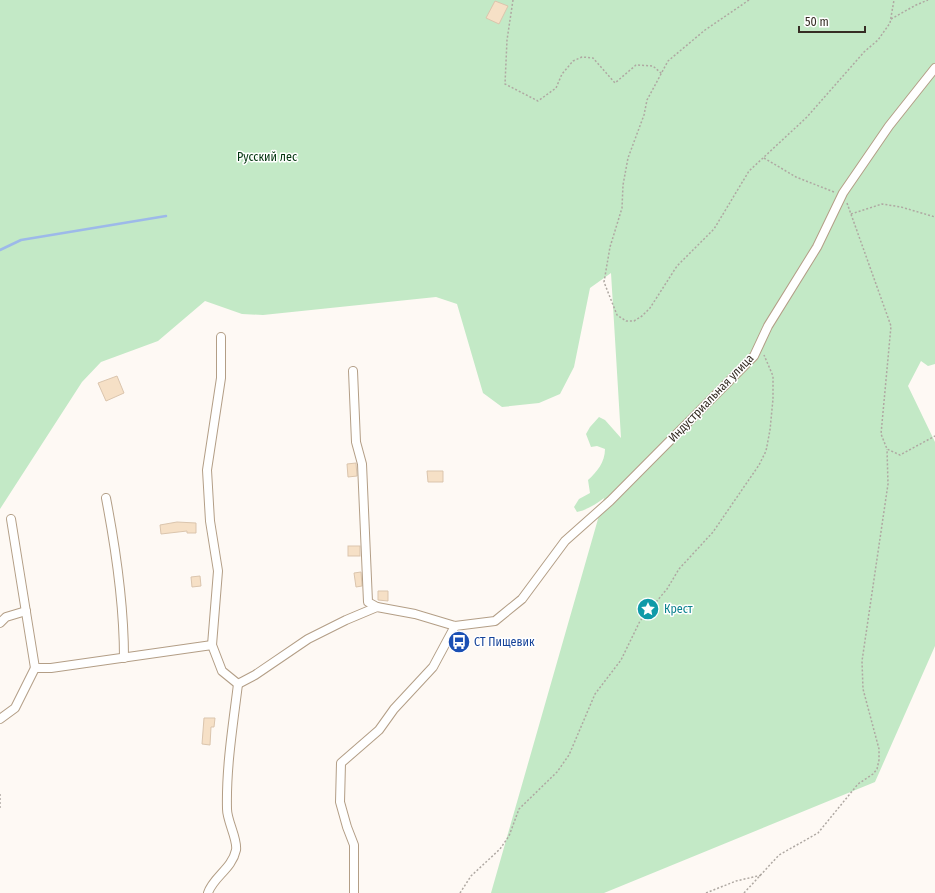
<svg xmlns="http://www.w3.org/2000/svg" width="935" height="893" viewBox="0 0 935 893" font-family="'Fira Sans Condensed',sans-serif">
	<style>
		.green { fill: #c3e9c6 }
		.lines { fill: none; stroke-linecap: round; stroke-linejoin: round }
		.stream { stroke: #9db9e9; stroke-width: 2.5 }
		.building { fill: #f6e0c6; stroke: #dbc5ad }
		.minor-casing { stroke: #b39e86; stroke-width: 10 }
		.path { stroke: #afa8a2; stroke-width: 1.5; stroke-dasharray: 2 2; stroke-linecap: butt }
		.minor { stroke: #fff; stroke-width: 8 }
		.labels { text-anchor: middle; stroke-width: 3; stroke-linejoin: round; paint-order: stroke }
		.park-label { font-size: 12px; fill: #01340d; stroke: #fff }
		.street-label { font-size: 12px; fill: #362d24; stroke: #fff }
		.culture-label { font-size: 12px; fill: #0d838f; stroke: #fff; text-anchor: start }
		.transit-label { font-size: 12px; fill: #164399; stroke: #fff; text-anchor: start }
	</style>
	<rect width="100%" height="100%" fill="#fef9f4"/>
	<!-- green -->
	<path class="green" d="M0,0h935v364l-7,2 -7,-5 -13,25 27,56v204l-60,136 -271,111h-113l113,-395c-8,6 -17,12 -27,14l-3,-5 5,-8 11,-6 -2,-13c9,-8 17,-18 17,-31l-8,-3 -6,1 -5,-13 4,-7 9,-10 6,3 16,18 -10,-165 -21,15 -16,79 -14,27 -21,9 -37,4 -19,-14 -26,-89 -21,-7 -173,18 -21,-1 -37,-13 -47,40 -57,21 -19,20 -82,127z"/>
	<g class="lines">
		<!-- stream -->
		<polyline class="stream" points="0,250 21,240 166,216"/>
	</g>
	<!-- building -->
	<g class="building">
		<polygon points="495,1 508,6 499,24 486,18"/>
		<polygon points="117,376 124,393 106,401 98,383"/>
		<polygon points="356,463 357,476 348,477 347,464"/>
		<polygon points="427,471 443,471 443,482 428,482"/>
		<polygon points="177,522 196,523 196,533 187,533 187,531 161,534 160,525"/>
		<rect x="348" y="546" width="12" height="10"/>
		<polygon points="361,572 362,586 356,587 354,573"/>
		<polygon points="200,576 201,586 192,587 191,577"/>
		<polygon points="378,591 388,591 388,601 378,600"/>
		<polygon points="204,718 215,718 214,727 211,727 210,745 202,744"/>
	</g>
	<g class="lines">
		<!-- minor casing -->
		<g class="minor-casing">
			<g id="minor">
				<polyline points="353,371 356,442 362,464 368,602 377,607"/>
				<path d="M106,498c10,52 18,106 18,160"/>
				<polyline points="11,519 35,668"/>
				<polyline points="0,623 6,617 26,611"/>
				<polyline points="212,645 218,571 210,521 207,470 221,378 221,337"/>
				<polyline points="0,719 15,708 35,668 51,668 212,645 222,671 238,684 255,675 308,639 346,620 377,607 415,614 455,626 495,621 522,599 565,541 610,501 754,356 768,326 817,247 843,193 889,126 935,68"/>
				<path d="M208,893c5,-16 24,-24 28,-43 2,-10 -9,-29 -9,-41 -1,-42 6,-84 11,-125"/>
				<polyline points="354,893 354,845 347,827 340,802 341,763 379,730 394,709 433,667 455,626"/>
			</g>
		</g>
		<!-- path -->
		<g class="path">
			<polyline points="513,0 507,40 505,84 538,101 556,88 562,74 573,61 582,57 593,58 615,83 636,65 653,66 662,74"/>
			<polyline points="749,0 705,30 668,61 647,100 644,115 628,158 623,185 622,208 610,247 604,282 617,315 626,321 634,321 642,316 650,308 677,266 714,229 749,171 807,117 864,52 878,40 890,23 894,0"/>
			<polyline points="891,19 916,5 928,0"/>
			<polyline points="764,158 796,177 834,192"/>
			<polyline points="847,203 891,326 881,434 887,449 900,455 935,436"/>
			<polyline points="851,214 882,204 901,207 935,217"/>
			<polyline points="0,794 0,810"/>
			<polyline points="460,893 471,876 500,849 509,836 519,809 557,772 569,755 595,694 621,660 640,621 667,589 679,569 713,532 759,465 766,451 770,430 773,399 773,376 764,355"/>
			<polyline points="706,893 736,881 762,875"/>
			<polyline points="744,893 779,855 818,833 858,784 873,774 877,769 879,760 879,749 863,689 862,661 888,484 887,449"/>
		</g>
		<!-- minor -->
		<use href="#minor" class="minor"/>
	</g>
	<!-- icons -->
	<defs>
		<g id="sight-disc" transform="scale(1.15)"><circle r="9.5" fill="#0f9aa8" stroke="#fff"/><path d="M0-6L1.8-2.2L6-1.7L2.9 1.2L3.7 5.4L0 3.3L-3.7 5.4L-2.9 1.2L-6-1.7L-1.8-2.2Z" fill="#fff"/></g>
		<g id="bus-disc" transform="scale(1.15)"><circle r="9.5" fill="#1a4fb4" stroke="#fff"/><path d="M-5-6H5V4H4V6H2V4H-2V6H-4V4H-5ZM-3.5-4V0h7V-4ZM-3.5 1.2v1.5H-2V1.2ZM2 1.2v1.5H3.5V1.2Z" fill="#fff"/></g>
	</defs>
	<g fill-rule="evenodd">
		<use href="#sight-disc" x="648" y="609"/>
		<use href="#bus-disc" x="459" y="642"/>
	</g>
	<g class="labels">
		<!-- park labels -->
		<g class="park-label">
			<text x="267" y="161">Русский лес</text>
		</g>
		<!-- street labels -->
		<g class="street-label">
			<text transform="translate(711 398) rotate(-46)" y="4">Индустриальная улица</text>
		</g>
		<!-- culture labels -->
		<g class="culture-label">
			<text x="664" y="613">Крест</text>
		</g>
		<!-- transit labels -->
		<g class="transit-label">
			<text x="474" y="646">СТ Пищевик</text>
		</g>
	</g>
	<!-- scale -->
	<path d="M799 26v6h66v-6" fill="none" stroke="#362d24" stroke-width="2"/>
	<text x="805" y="26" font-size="12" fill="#362d24" stroke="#ffffff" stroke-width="3" paint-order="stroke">50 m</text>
</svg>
